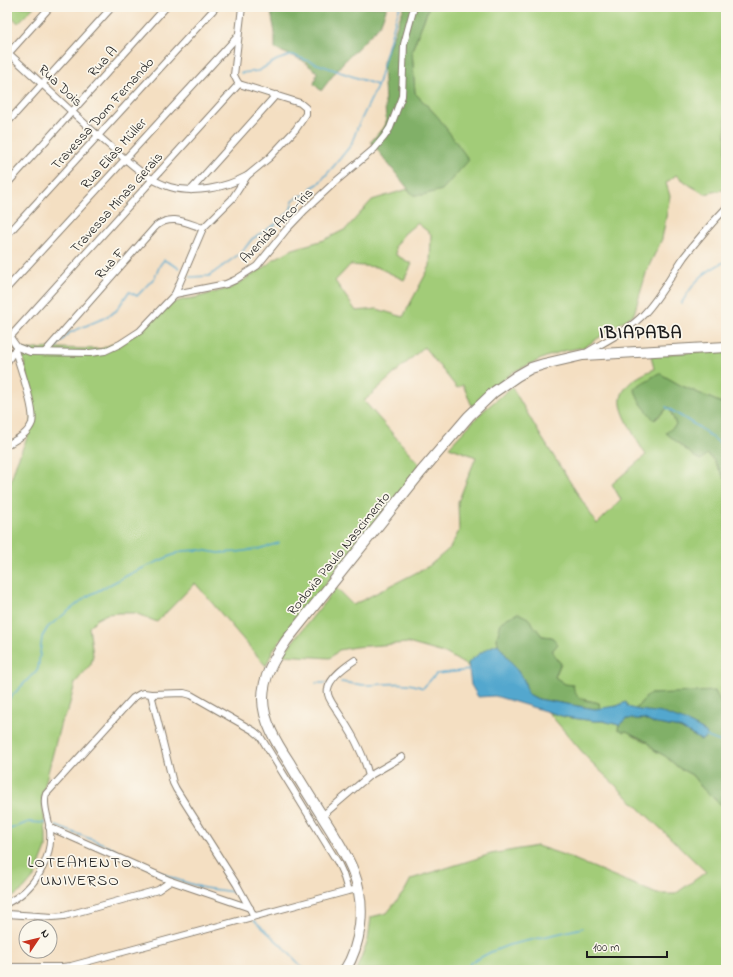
<svg xmlns="http://www.w3.org/2000/svg" width="733" height="977" viewBox="0 0 733 977" font-family="'Indie Flower',sans-serif">
	<style>
		.green { fill: #a2cc78; stroke: #5f744a; fill-rule: evenodd }
		.forest { fill: #81b068; stroke: #4e6642 }
		.water { fill: #52a7ce; stroke: #376275 }
		.lines { fill: none; stroke-linecap: round; stroke-linejoin: round }
		.stream { stroke: #52a7ce; stroke-width: 1.5 }
		.street-casing { stroke: #887e6f; stroke-width: 8 }
		.primary-casing { stroke: #887e6f; stroke-width: 12 }
		.street { stroke: #fff; stroke-width: 6 }
		.primary { stroke: #fff; stroke-width: 10 }
		.labels { text-anchor: middle; stroke-width: 3.5; stroke-linejoin: round; paint-order: stroke }
		.street-label { font-size: 14px; fill: #1c1c1c; stroke: #fbf7ec }
		.quarter-label { font-size: 16px; letter-spacing: 1px; fill: #1c1c1c; stroke: #fbf7ec }
		.district-label { font-size: 18px; font-weight: bold; letter-spacing: 1px; fill: #1c1c1c; stroke: #fbf7ec }
	</style>
	<rect width="100%" height="100%" fill="#fbf7ec"/>
	<filter id="ink" filterUnits="userSpaceOnUse"><feTurbulence type="fractalNoise" baseFrequency=".025" numOctaves="2"/><feDisplacementMap in="SourceGraphic" scale="8" xChannelSelector="R" yChannelSelector="G"/><feConvolveMatrix kernelMatrix="1 2 1 2 8 2 1 2 1" color-interpolation-filters="sRGB"/></filter>
	<filter id="wash" filterUnits="userSpaceOnUse"><feTurbulence type="fractalNoise" baseFrequency=".012" numOctaves="4" result="noise"/><feDisplacementMap in="SourceGraphic" scale="16" xChannelSelector="R" yChannelSelector="G"/><feGaussianBlur stdDeviation="0.9" result="paint"/><feColorMatrix in="noise" values="0 0 0 0 0 0 0 0 0 0 0 0 0 0 0 0 0 1.4 0 .05"/><feComposite in="paint" operator="in"/></filter>
	<g filter="url(#wash)">
		<rect width="100%" height="100%" fill="#f4dfc2"/>
		<!-- green -->
		<g class="green">
			<polygon points="7,7 34,7 18,23 7,11"/>
			<path d="M429,7h297v185l-4,-2 -17,4 -14,-8 -15,-11 -10,8 4,13 -8,43 -15,31 -13,44 -49,33 -22,4 -17,6 -33,15 -41,34 -9,-21 -6,3 -33,-41 -60,54 56,64 -20,27 -127,158 -7,16 -71,-83 -38,39 -22,-9h-17l-11,1 -10,5 -8,8 4,28 -2,9 -16,19 -7,28 -7,11 -19,74 4,38v14l-11,28 -11,13 -17,12v-408l9,-29 16,-38 -1,-26 -9,-50 31,-2 48,1 34,-15 29,-28 21,-7 9,-1 37,-10 34,-21 9,-8 19,-10 31,-9 22,-11 26,-29 36,-11 5,6 25,-78 -23,-24 -3,-43zM417,223l14,11 -1,32 -27,51 -26,-8 -21,2 -21,-30 15,-16 27,2 27,13 8,-16 -16,-9 -1,-9 9,-12z"/>
			<path d="M726,350v55l-46,-20 -21,-12 -11,7 7,40 14,-13 7,18 -9,8 29,25 5,2 6,-6c9,6 12,17 19,26v228l-4,-3 -62,-11h-10l-7,6 -8,10 -7,-3 -2,-5 -9,4 -17,3 -1,-6 -20,-5 -14,-14 -10,-7 6,-14c-9,-7 -9,-15 -9,-26l-10,-1 -7,-9 -36,5 -2,6 1,6c-12,4 -21,11 -30,19l1,4 -22,-13 -39,-11 -53,4 -16,3 -9,8 -48,-3 54,-67 17,17 76,-39 21,-18 9,-17 -1,-29 18,-45 -27,-10 33,-35 30,-25 30,51 55,86 24,-24 -9,-16 34,-29c-8,-12 -15,-25 -21,-38 -2,-5 -5,-12 -4,-18 2,-16 20,-24 33,-30l-3,-14z"/>
			<polygon points="548,712 565,717 594,721 603,721 619,725 618,728 630,732 638,738 648,742 654,750 665,756 679,768 692,775 703,789 726,809 726,970 356,970 368,940 371,917 387,913 404,892 411,879 491,854 537,846 564,855 657,894 675,894 706,872 590,761"/>
		</g>
		<!-- forest -->
		<g class="forest">
			<polygon points="272,7 387,7 380,25 341,65 321,91 314,84 317,72 302,60 275,49 275,33 271,12"/>
			<polygon points="404,7 429,7 412,50 415,93 438,117 469,160 442,190 423,195 413,195 371,142 386,124 383,62"/>
			<path d="M659,373l21,12 46,20v75c-7,-9 -10,-20 -19,-26l-6,6 -5,-2 -30,-25 10,-8 -7,-18 -15,13 -15,-19 -5,-13z"/>
			<path d="M518,613l10,5 14,18 10,1 6,7 -6,7 4,8 5,4 -3,6 -3,8 10,7 8,1c3,17 11,14 26,18l1,6h-5l-57,-10 -10,-5 -4,-14 -26,-36 -1,-6 4,-16 6,-4z"/>
			<polygon points="715,691 722,705 726,708 726,809 703,789 692,775 679,768 665,756 654,750 648,742 626,731 624,732 618,729 619,725 626,719 644,719 652,723 680,728 701,740 703,730 677,719 635,710 643,700 650,694"/>
		</g>
		<!-- water -->
		<path class="water" d="M498,644l26,36 4,14 10,5 57,10 22,-3 9,-4 2,5c11,4 22,4 34,6 13,4 36,12 45,21l-2,4 -4,2 -21,-12 -28,-5 -8,-4h-18l-7,6 -16,-4h-9l-29,-4 -70,-21 -17,1 -7,-12 -3,-22c9,-8 18,-15 30,-19z"/>
		<g class="lines">
			<!-- stream -->
			<g class="stream">
				<polyline points="241,73 258,71 277,60 292,55 377,85"/>
				<polyline points="190,277 209,276 242,252 252,239 276,224 287,214 291,209 293,200 299,196 309,195 311,188 318,184 333,167 351,145 358,126 377,87 396,18 400,7"/>
				<path d="M681,304c14,-24 21,-31 45,-43"/>
				<polyline points="51,350 57,346 69,333 104,318 116,311 128,293 130,292 137,296 155,277 160,265 164,260 179,268"/>
				<polyline points="666,407 700,428 726,448"/>
				<path d="M341,682c9,1 19,3 28,3 17,-1 38,-4 54,3l13,-14 34,-4"/>
				<polyline points="316,683 327,683"/>
				<polyline points="7,701 38,669 42,637 48,627 86,597 134,572 182,551 200,550 219,553 237,552 258,549 279,543"/>
				<polyline points="705,736 726,744"/>
				<polyline points="56,826 104,844 133,860 175,879 204,888 234,892"/>
				<polyline points="7,830 29,822 46,823"/>
				<polyline points="254,920 281,945 305,970"/>
				<polyline points="467,970 470,963 491,952 509,945 582,928"/>
			</g>
		</g>
	</g>
	<g filter="url(#ink)">
		<g class="lines">
			<!-- street casing -->
			<g class="street-casing">
				<g id="street">
					<path d="M7,52c35,31 68,64 103,94 19,16 37,34 60,41 24,7 55,1 77,-11"/>
					<polyline points="7,55 50,7"/>
					<polyline points="7,123 112,7"/>
					<polyline points="7,184 166,7"/>
					<polyline points="191,190 276,95"/>
					<polyline points="7,235 216,7"/>
					<polyline points="7,288 238,36"/>
					<polyline points="175,294 203,228 232,199 247,176 269,158 296,129 306,114 306,108 300,103 239,84 237,81 234,75 242,7"/>
					<polyline points="7,333 17,347 30,352 90,353 105,351 120,344 140,331 175,294 226,284 235,280 257,266 286,230 305,210 335,182 374,149 384,137 390,128 402,96 404,44 414,7"/>
					<polyline points="10,337 239,84"/>
					<path d="M45,352l111,-126c16,-12 30,-3 47,2"/>
					<path d="M586,353c19,-12 42,-22 58,-39 16,-17 27,-38 40,-57 13,-17 27,-33 42,-49"/>
					<polyline points="7,362 16,348"/>
					<path d="M7,445c10,-6 21,-11 25,-22 4,-13 -13,-58 -17,-73"/>
					<path d="M355,660c-9,6 -25,17 -27,29 -2,7 5,15 8,20 14,21 27,42 33,67"/>
					<polyline points="151,694 173,783 176,789 237,885 254,916"/>
					<polyline points="322,816 369,776 402,757"/>
					<polyline points="49,827 171,881 250,908"/>
					<path d="M7,903c26,-12 46,-43 43,-73 -1,-11 -8,-26 -4,-36l87,-96 7,-4 4,-1 7,1 33,-1 7,2 63,36 6,5 78,127 5,11 5,17"/>
					<polyline points="7,914 53,917 64,916 158,890 171,881"/>
					<polyline points="7,967 62,967 71,966 348,891 360,889"/>
				</g>
			</g>
			<!-- primary casing -->
			<g class="primary-casing">
				<path id="primary" d="M345,970c9,-14 13,-29 15,-45 5,-44 -14,-71 -36,-106 -12,-19 -24,-38 -35,-57 -12,-18 -26,-41 -26,-63 0,-23 11,-40 23,-58l135,-169 48,-56 25,-24 23,-16 14,-8 13,-4 39,-9 143,-8"/>
			</g>
			<!-- street -->
			<use href="#street" class="street"/>
			<!-- primary -->
			<use href="#primary" class="primary"/>
		</g>
	</g>
	<g class="labels">
		<!-- street labels -->
		<g class="street-label">
			<text transform="translate(102 61) rotate(-48)" y="5">Rua A</text>
			<text transform="translate(61 85) rotate(43)" y="5">Rua Dois</text>
			<text transform="translate(102 113) rotate(-48)" y="5">Travessa Dom Fernando</text>
			<text transform="translate(113 153) rotate(-48)" y="5">Rua Elias Müller</text>
			<text transform="translate(116 202) rotate(-48)" y="5">Travessa Minas Gerais</text>
			<text transform="translate(276 225) rotate(-46)" y="5">Avenida Arco-Íris</text>
			<text transform="translate(109 263) rotate(-48)" y="5">Rua F</text>
			<text transform="translate(338 553) rotate(-51)" y="5">Rodovia Paulo Nascimento</text>
		</g>
		<!-- quarter labels -->
		<g class="quarter-label">
			<text x="80" y="867">LOTEAMENTO<tspan x="80" dy="18">UNIVERSO</tspan></text>
		</g>
		<!-- district labels -->
		<g class="district-label">
			<text x="641" y="338">IBIAPABA</text>
		</g>
	</g>
	<!-- margin -->
	<rect width="733" height="977" fill="none" stroke="#fbf7ec" stroke-width="24"/>
	<!-- north arrow -->
	<g transform="translate(38 939) rotate(55)"><circle r="19" fill="#fbf7ec" stroke="#a29f99"/>
	<path d="M0-3L7 15L0 10L-7 15Z" fill="#c8321e"/>
	<text y="-6" font-size="11" font-weight="bold" text-anchor="middle" fill="#1c1c1c">N</text>
	</g>
	<!-- scale -->
	<path d="M587 951v6h80v-6" fill="none" stroke="#1c1c1c" stroke-width="2"/>
	<text x="593" y="951" font-size="12" fill="#1c1c1c" stroke="#fbf7ec" stroke-width="3" paint-order="stroke">100 m</text>
</svg>
